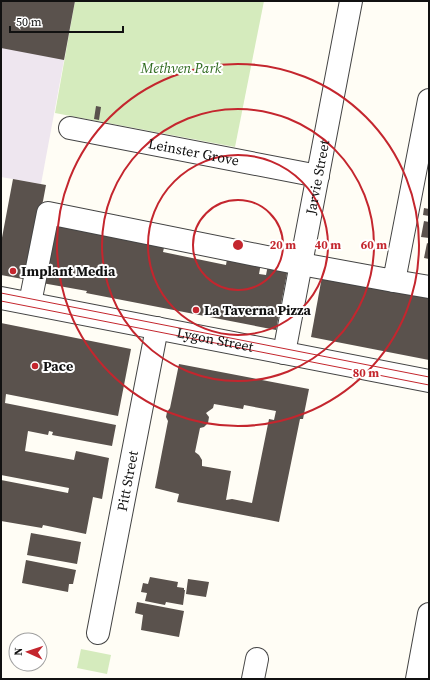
<svg xmlns="http://www.w3.org/2000/svg" width="430" height="680" viewBox="0 0 430 680" font-family="'Source Serif 4',serif">
	<style>
		.industrial { fill: #eee6ef }
		.green { fill: #d5ebbd }
		.building { fill: #5a524d; fill-rule: evenodd }
		.lines { fill: none; stroke-linecap: round; stroke-linejoin: round }
		.minor-casing { stroke: #444; stroke-width: 24 }
		.minor { stroke: #fff; stroke-width: 22 }
		.tram { stroke: #c4262e; stroke-width: 1 }
		.ring { fill: none; stroke: #c4262e; stroke-width: 2 }
		.poi-dot { fill: #c4262e; stroke: #fff; stroke-width: 1.5 }
		.labels { text-anchor: middle; stroke-width: 4; stroke-linejoin: round; paint-order: stroke }
		.park-label { font-size: 14px; font-style: italic; fill: #2f6b1f; stroke: #fff }
		.street-label { font-size: 14px; fill: #111; stroke: #fff }
		.poi-label { font-size: 14px; font-weight: bold; fill: #111; stroke: #fff; text-anchor: start }
		.centre { fill: #c4262e; stroke: #fff; stroke-width: 2 }
		.ring-label { font-size: 12px; text-anchor: middle; font-weight: bold; fill: #c4262e; stroke: #fff; stroke-width: 4; stroke-linejoin: round; paint-order: stroke }
	</style>
	<rect width="100%" height="100%" fill="#fffdf5"/>
	<!-- industrial -->
	<polygon class="industrial" points="1,1 75,1 41,184 1,177"/>
	<!-- green -->
	<g class="green">
		<polygon points="75,1 264,1 235,147 55,113"/>
		<polygon points="81,649 111,655 107,674 77,668"/>
	</g>
	<!-- building -->
	<g class="building">
		<polygon points="1,1 75,1 64,60 1,48"/>
		<polygon points="96,106 101,107 99,120 94,119"/>
		<polygon points="13,179 46,185 28,280 1,275 1,243"/>
		<polygon points="424,208 429,209 429,216 423,215"/>
		<polygon points="54,218 166,239 163,252 226,265 227,259 262,258 259,274 266,275 269,260 289,263 276,330 86,293 87,291 42,283"/>
		<polygon points="424,221 429,222 429,238 421,237"/>
		<polygon points="427,243 429,244 429,259 424,258"/>
		<polygon points="323,271 429,291 429,360 311,337"/>
		<polygon points="1,323 131,349 118,416 6,394 5,403 116,425 112,446 52,435 53,432 49,431 48,435 28,431 25,451 74,460 76,451 109,458 102,499 93,497 86,534 43,525 42,528 1,521 1,480 68,493 69,488 1,475"/>
		<path d="M179,364l130,25 -6,30h-3l-21,103 -102,-20 2,-8 -24,-6 13,-67 -2,-4 1,-5 3,-4zM214,404l29,5 1,-4 32,6 -2,9 -5,-1 -17,84 -20,-4 -6,1 5,-29 -29,-5v-6l-3,-5 -4,-3 5,-24 4,-1 4,-4 1,-6 -3,-4 7,-5z"/>
		<polygon points="31,533 81,542 77,564 27,555"/>
		<polygon points="26,560 76,570 73,584 69,584 68,592 22,583"/>
		<polygon points="150,577 178,582 177,587 184,588 184,590 185,590 183,605 166,602 165,605 145,601 147,593 141,592 143,583 148,584"/>
		<polygon points="188,579 209,582 206,597 186,594"/>
		<polygon points="137,602 184,611 179,637 141,630 143,615 135,613"/>
	</g>
	<g class="lines">
		<!-- minor casing -->
		<g class="minor-casing">
			<g id="minor">
				<path id="s1" d="M70,128l248,48"/>
				<polyline points="394,281 429,287"/>
				<path id="s2" d="M1,298l428,83"/>
				<polyline points="30,303 48,213 301,264 394,281 429,100"/>
				<path id="s3" d="M284,353l67,-352"/>
				<path id="s4" d="M98,633l59,-305"/>
				<polyline points="253,679 257,659"/>
				<polyline points="417,679 429,614"/>
			</g>
		</g>
		<!-- minor -->
		<use href="#minor" class="minor"/>
		<!-- tram -->
		<g class="tram">
			<polyline points="1,293 429,377"/>
			<polyline points="1,301 429,385"/>
		</g>
	</g>
	<!-- distance rings -->
	<g class="ring">
		<circle cx="238" cy="245" r="45"/>
		<circle cx="238" cy="245" r="90"/>
		<circle cx="238" cy="245" r="136"/>
		<circle cx="238" cy="245" r="181"/>
	</g>
	<!-- markers -->
	<g class="poi-dot">
		<circle cx="13" cy="271" r="4"/>
		<circle cx="196" cy="310" r="4"/>
		<circle cx="35" cy="366" r="4"/>
	</g>
	<g class="labels">
		<!-- park labels -->
		<g class="park-label">
			<text x="181" y="73">Methven Park</text>
		</g>
		<!-- street labels -->
		<g class="street-label">
			<text dy="5" stroke="none"><textPath href="#s1" startOffset="126">Leinster Grove</textPath></text>
			<text dy="5" stroke="none"><textPath href="#s3" startOffset="179">Jarvie Street</textPath></text>
			<text dy="5" stroke="none"><textPath href="#s2" startOffset="218">Lygon Street</textPath></text>
			<text dy="5" stroke="none"><textPath href="#s4" startOffset="155">Pitt Street</textPath></text>
		</g>
		<!-- poi labels -->
		<g class="poi-label">
			<text x="21" y="276">Implant Media</text>
			<text x="204" y="315">La Taverna Pizza</text>
			<text x="43" y="371">Pace</text>
		</g>
	</g>
	<circle cx="238" cy="245" r="6" class="centre"/>
	<g class="ring-label">
		<text x="283" y="249">20 m</text>
		<text x="328" y="249">40 m</text>
		<text x="374" y="249">60 m</text>
		<text x="366" y="377">80 m</text>
	</g>
	<!-- border -->
	<rect width="430" height="680" fill="none" stroke="#111111" stroke-width="4"/>
	<!-- north arrow -->
	<g transform="translate(28 652) rotate(273)"><circle r="19" fill="#ffffff" stroke="#a0a0a0"/>
	<path d="M0-3L7 15L0 10L-7 15Z" fill="#c4262e"/>
	<text y="-6" font-size="11" font-weight="bold" text-anchor="middle" fill="#111111">N</text>
	</g>
	<!-- scale -->
	<path d="M10 26v6h113v-6" fill="none" stroke="#111111" stroke-width="2"/>
	<text x="16" y="26" font-size="12" fill="#111111" stroke="#ffffff" stroke-width="3" paint-order="stroke">50 m</text>
</svg>
